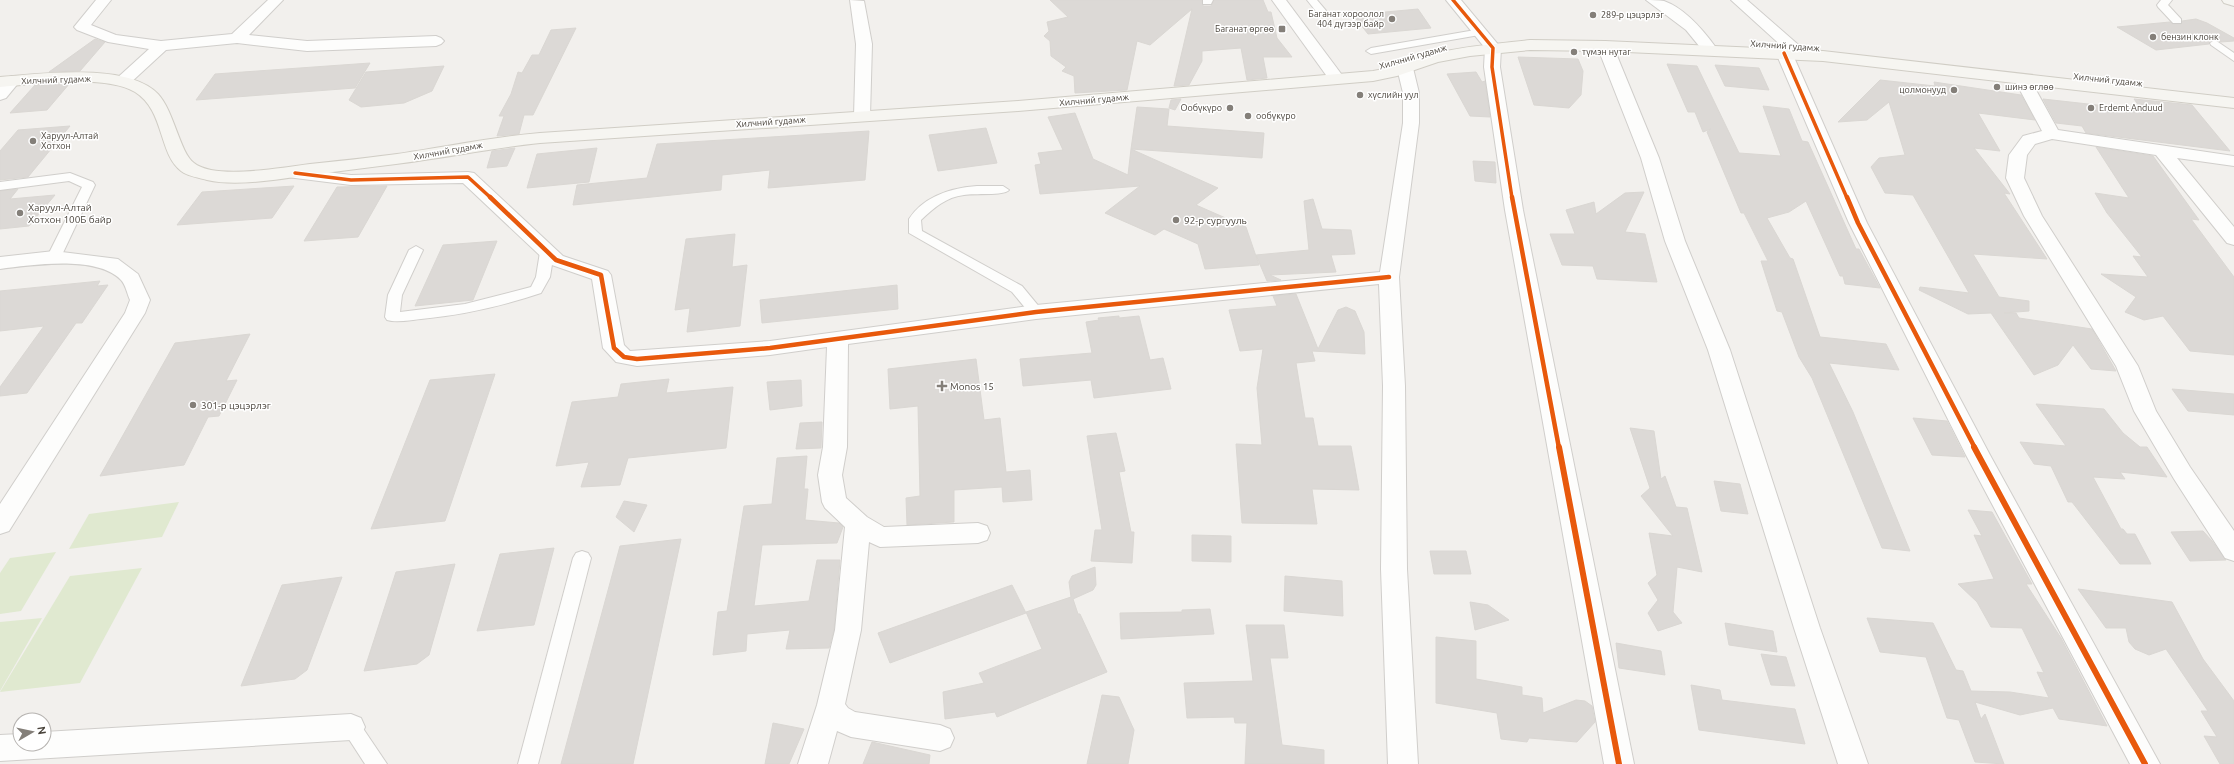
<svg xmlns="http://www.w3.org/2000/svg" width="2234" height="764" viewBox="0 0 2234 764" font-family="Ubuntu,sans-serif">
	<style>
		.green { fill: #e0e9d0 }
		.building { fill: #dcd9d6; stroke: #dad7d3 }
		.lines { fill: none; stroke-linecap: round; stroke-linejoin: round }
		.lane-casing { stroke: #d0cecb; stroke-width: 2 }
		.street-casing { stroke: #d0cecb; stroke-width: 2 }
		.secondary-casing { stroke: #d0cdc5; stroke-width: 2 }
		.lane { fill: #fdfdfc; fill-rule: evenodd }
		.street { fill: #fdfdfc; fill-rule: evenodd }
		.secondary { fill: #f6f5f1; fill-rule: evenodd }
		.cycleway-far2-casing { stroke: #fff; stroke-width: 5.5 }
		.cycleway-far1-casing { stroke: #fff; stroke-width: 7 }
		.cycleway-casing { stroke: #fff; stroke-width: 8 }
		.cycleway-far2 { stroke: #e8590c; stroke-width: 3.5 }
		.cycleway-far1 { stroke: #e8590c; stroke-width: 4.5 }
		.cycleway { stroke: #e8590c; stroke-width: 6 }
		.poi-dot { fill: #847f79; stroke: #fff; stroke-width: 1.5 }
		.labels { text-anchor: middle; stroke-width: 3; stroke-linejoin: round; paint-order: stroke }
		.far-poi-label { font-size: 9px; fill: #48423a; stroke: #fff; text-anchor: start }
		.far-street-label { font-size: 9px; fill: #48423a; stroke: #fff }
		.poi-label { font-size: 10px; fill: #48423a; stroke: #fff; text-anchor: start }
	</style>
	<rect width="100%" height="100%" fill="#f2f0ed"/>
	<!-- green -->
	<g class="green">
		<polygon points="179,502 162,537 69,549 89,514"/>
		<polygon points="56,552 21,611 0,614 0,573 10,558"/>
		<polygon points="142,568 80,683 0,692 70,576"/>
		<polygon points="42,618 0,691 0,622"/>
	</g>
	<!-- building -->
	<g class="building">
		<polygon points="1050,0 1202,0 1203,6 1211,6 1214,0 1263,0 1268,12 1271,12 1277,38 1292,57 1263,57 1267,78 1247,80 1241,48 1202,51 1202,61 1189,85 1174,86 1192,9 1150,45 1137,41 1127,90 1075,93 1074,76 1062,71 1066,67 1051,56 1050,41 1044,36 1049,31 1047,22 1068,17"/>
		<polygon points="1418,9 1431,28 1368,34 1353,15"/>
		<polygon points="2196,19 2207,23 2234,38 2234,41 2221,42 2214,39 2209,44 2156,50 2117,27 2170,22 2173,24 2181,24 2182,21"/>
		<polygon points="576,28 533,115 524,115 519,134 497,136 504,116 499,116 511,94 518,72 522,73 532,55 539,55 551,30"/>
		<polygon points="95,39 105,42 80,71 49,72"/>
		<polygon points="1518,57 1578,59 1583,71 1581,95 1569,108 1534,105"/>
		<polygon points="370,63 355,88 196,100 215,74"/>
		<polygon points="1667,64 1697,66 1739,153 1781,156 1763,106 1789,109 1802,141 1808,142 1856,249 1859,249 1880,288 1845,284 1843,276 1840,276 1806,201 1789,212 1767,218 1790,258 1793,259 1820,337 1886,344 1899,370 1829,363 1853,412 1910,551 1882,548 1812,378 1799,357 1782,312 1777,311 1761,261 1768,261 1744,213 1741,213 1707,132 1711,129 1703,132 1695,112 1688,112"/>
		<polygon points="1715,65 1759,68 1769,90 1725,86"/>
		<polygon points="444,66 432,91 404,103 361,107 349,100 366,72"/>
		<polygon points="1476,72 1482,82 1485,81 1490,117 1470,116 1447,74"/>
		<polygon points="1880,80 1935,86 1934,82 2021,95 2035,120 1978,113 2000,151 1974,148 2010,194 2004,193 2047,259 1973,254 1999,297 2029,301 2029,311 2004,313 2016,313 2019,318 2092,329 2116,371 2091,369 2073,345 2058,365 2034,375 1991,313 1968,314 1919,290 1920,287 1969,293 1913,195 1885,193 1871,167 1879,158 1905,155 1889,102 1867,120 1838,122"/>
		<polygon points="70,83 47,110 10,113 35,85"/>
		<polygon points="1181,99 1175,110 1169,108 1171,100"/>
		<polygon points="2043,99 2142,110 2134,99 2192,105 2230,151 2086,133 2082,126 2056,123"/>
		<polygon points="1137,107 1169,109 1167,126 1264,133 1262,158 1131,149"/>
		<polygon points="1075,113 1093,159 1128,175 1131,149 1218,188 1196,205 1246,227 1259,265 1205,269 1198,244 1164,229 1155,235 1105,213 1140,186 1040,194 1035,165 1041,164 1038,153 1063,150 1048,117"/>
		<polygon points="70,126 28,177 0,180 0,151 18,130"/>
		<polygon points="986,128 997,163 938,171 929,135"/>
		<polygon points="869,131 865,180 768,188 770,170 722,175 721,190 573,205 577,185 647,178 657,144"/>
		<polygon points="2096,147 2153,156 2199,220 2191,219 2234,277 2234,355 2190,351 2163,316 2144,320 2125,312 2136,297 2101,274 2148,277 2133,256 2142,257 2107,213 2095,193 2129,198"/>
		<polygon points="515,148 507,166 487,168 492,151"/>
		<polygon points="597,148 589,182 527,188 537,154"/>
		<polygon points="1473,161 1495,162 1496,183 1475,181"/>
		<polygon points="294,186 272,218 177,225 202,192"/>
		<polygon points="387,186 358,237 304,241 337,187"/>
		<polygon points="18,189 10,199 55,195 29,226 0,229 0,191"/>
		<polygon points="1644,192 1625,232 1645,234 1657,282 1597,279 1593,266 1562,265 1550,234 1575,234 1566,210 1594,202 1596,214 1625,193"/>
		<polygon points="1313,199 1322,229 1351,230 1355,254 1331,255 1336,272 1270,275 1281,280 1267,281 1256,255 1309,250 1304,201"/>
		<polygon points="735,234 732,267 747,265 740,326 687,332 690,308 675,310 686,239"/>
		<polygon points="497,241 473,300 415,306 443,245"/>
		<polygon points="100,281 97,286 108,285 82,323 76,323 27,393 0,396 0,387 44,326 0,331 0,291"/>
		<polygon points="897,285 898,309 762,323 760,300"/>
		<polygon points="1296,294 1318,349 1338,310 1346,307 1355,311 1364,332 1365,354 1312,351 1315,361 1296,363 1305,418 1313,418 1318,446 1351,446 1359,490 1312,489 1317,524 1242,523 1236,444 1262,445 1257,388 1263,349 1240,351 1229,310 1277,306 1273,296"/>
		<polygon points="1119,316 1119,318 1139,316 1150,360 1163,358 1171,389 1094,398 1091,380 1023,386 1020,359 1092,353 1086,322 1099,320 1098,318"/>
		<polygon points="250,334 226,381 237,380 219,416 208,417 184,465 100,476 175,343"/>
		<polygon points="976,359 984,420 1000,418 1006,472 1030,470 1032,500 1003,502 1002,487 954,490 954,522 907,525 906,498 920,496 918,406 890,409 888,369"/>
		<polygon points="495,374 445,521 371,529 430,380"/>
		<polygon points="669,379 666,393 733,387 726,448 628,458 620,485 581,487 589,462 556,466 572,402 618,397 621,384"/>
		<polygon points="801,380 802,406 770,410 767,382"/>
		<polygon points="2172,389 2234,394 2234,415 2188,411"/>
		<polygon points="2036,404 2104,409 2123,433 2140,447 2147,447 2167,477 2120,472 2125,479 2093,477 2121,529 2123,529 2127,534 2135,534 2151,564 2120,564 2072,502 2068,502 2051,466 2034,464 2020,442 2066,446"/>
		<polygon points="1913,418 1947,421 1965,457 1932,455"/>
		<polygon points="822,422 821,448 796,449 800,423"/>
		<polygon points="1630,428 1654,431 1661,479 1665,476 1676,507 1687,508 1702,572 1677,567 1673,612 1682,623 1658,631 1648,613 1658,600 1648,583 1657,575 1649,533 1673,536 1641,496 1650,488"/>
		<polygon points="1116,433 1125,471 1119,472 1131,532 1134,532 1132,563 1091,561 1095,530 1102,530 1087,436"/>
		<polygon points="807,456 804,489 808,489 805,520 839,523 843,527 837,543 762,545 754,606 809,601 817,560 840,560 834,630 829,648 786,649 790,630 747,634 746,651 713,655 718,612 727,611 744,506 772,504 777,458"/>
		<polygon points="1714,481 1740,484 1748,514 1721,511"/>
		<polygon points="624,501 647,505 634,532 616,517"/>
		<polygon points="1968,510 1992,512 2032,584 2026,584 2061,638 2107,726 2059,719 2053,708 2020,715 1975,702 1981,719 1985,714 2004,764 1975,762 1959,720 1947,718 1926,657 1880,652 1867,618 1933,623 1956,670 1963,671 1971,691 2010,692 2049,698 2037,672 2044,673 2022,628 1991,627 1977,602 1958,584 1994,579 1974,535 1982,536"/>
		<polygon points="2203,531 2212,541 2226,560 2190,561 2171,532"/>
		<polygon points="1192,535 1231,536 1231,562 1192,561"/>
		<polygon points="681,539 633,764 561,764 620,546"/>
		<polygon points="554,548 534,625 477,631 500,554"/>
		<polygon points="1430,551 1466,551 1471,574 1434,574"/>
		<polygon points="455,564 429,655 417,664 364,671 396,572"/>
		<polygon points="1095,567 1096,585 1093,590 1073,599 1078,614 1080,614 1107,672 997,717 995,712 945,719 943,692 984,683 979,673 1042,649 1026,612 1071,597 1069,582 1072,576"/>
		<polygon points="1285,576 1342,581 1343,616 1284,611"/>
		<polygon points="342,577 307,670 295,679 241,686 282,585"/>
		<polygon points="1012,585 1026,613 890,663 878,633"/>
		<polygon points="2078,589 2172,602 2203,659 2234,701 2234,764 2220,764 2204,736 2217,737 2201,711 2208,711 2166,649 2149,655 2135,649 2129,642 2126,628 2106,628"/>
		<polygon points="1470,602 1488,605 1509,620 1475,630"/>
		<polygon points="1210,609 1214,634 1121,639 1120,613 1182,612 1182,610"/>
		<polygon points="1725,623 1773,631 1777,652 1729,645"/>
		<polygon points="1246,625 1284,625 1288,658 1270,658 1282,745 1324,750 1324,764 1245,764 1247,723 1235,723 1234,717 1187,718 1184,683 1253,681"/>
		<polygon points="1436,637 1476,641 1476,679 1522,687 1522,695 1542,698 1543,713 1576,700 1585,701 1592,706 1595,722 1577,742 1529,738 1527,742 1501,739 1497,713 1436,703"/>
		<polygon points="1616,643 1661,651 1665,675 1619,668"/>
		<polygon points="1761,654 1786,657 1795,686 1771,685"/>
		<polygon points="1691,685 1720,690 1722,700 1795,709 1805,744 1699,730"/>
		<polygon points="1102,695 1119,697 1134,730 1128,764 1087,764"/>
		<polygon points="773,723 804,729 789,764 765,764"/>
		<polygon points="872,742 930,755 929,764 863,764"/>
	</g>
	<g class="lines">
		<!-- lane casing -->
		<g class="lane-casing">
			<g id="lane">
				<polygon points="1203,0 1213,0 1211,4 1203,4"/>
				<polygon points="1307,0 1317,0 1328,13 1327,15 1319,15"/>
				<polygon points="2161,0 2172,0 2168,5 2181,19 2181,23 2173,23 2158,7 2157,5"/>
				<polygon points="1481,29 1485,30 1485,34 1371,54 1366,51 1371,48"/>
				<polygon points="2215,40 2234,53 2234,61 2211,45 2210,43"/>
				<polygon points="70,173 93,182 95,185 61,257 54,261 47,257 82,187 69,181 0,190 0,182"/>
				<path d="M977,186h26l6,4c-4,6 -36,3 -45,5 -18,2 -30,13 -43,25l1,11 100,55 19,23 2,3 -2,3h-10l-19,-23 -103,-59v-14c15,-23 42,-31 68,-33z"/>
				<path d="M416,246l7,4 -21,45 -2,17 65,-8 66,-17 5,-10 4,-25 7,-4 7,4 -4,25 -9,16c-39,13 -79,22 -120,26 -11,1 -24,4 -34,1l-2,-3 3,-22 21,-45z"/>
				<polygon points="582,551 588,553 591,558 538,764 518,764 573,558 576,553"/>
				<polygon points="351,718 358,721 387,764 365,764 341,727 344,721"/>
			</g>
		</g>
		<!-- street casing -->
		<g class="street-casing">
			<g id="street">
				<polygon points="96,0 111,0 91,25 116,35 161,41 232,34 268,0 283,0 249,35 307,41 436,36 441,38 444,41 441,44 436,46 307,51 237,43 166,50 128,85 116,85 114,82 116,79 149,49 108,42 77,30 74,27"/>
				<polygon points="850,0 864,1 872,44 870,116 868,120 856,120 854,116 856,44"/>
				<polygon points="1272,0 1286,0 1345,79 1343,82 1331,82"/>
				<polygon points="1446,0 1461,0 1501,48 1500,67 1523,210 1634,764 1604,764 1505,210 1484,67 1485,48"/>
				<path d="M1646,0c5,0 13,0 18,1 22,8 40,30 53,48l-3,3h-10l-18,-22z"/>
				<polygon points="1731,0 1747,0 1810,55 1808,58 1802,60 1793,55 1867,223 1990,455 2160,764 2130,764 1966,455 1849,223 1776,53 1778,50 1785,49"/>
				<polygon points="1605,41 1610,43 1613,46 1659,158 1685,241 1730,350 1820,628 1868,764 1838,764 1794,628 1708,350 1665,241 1641,158 1597,46 1600,43"/>
				<polygon points="1405,63 1411,65 1413,68 1419,93 1419,123 1399,277 1405,386 1407,569 1418,764 1388,764 1381,569 1383,386 1379,284 1036,319 848,344 847,447 842,475 846,498 867,517 884,527 978,523 987,526 990,533 987,540 978,543 880,547 869,542 861,630 845,704 848,708 855,712 940,725 950,729 954,738 950,747 940,751 851,737 837,731 828,764 798,764 817,705 835,630 845,527 825,508 822,502 818,475 823,447 827,347 770,355 637,366 616,362 603,348 592,279 549,264 463,183 351,185 295,178 289,177 286,173 289,169 295,168 351,175 468,172 474,173 563,256 608,271 611,275 624,345 630,351 770,341 1036,305 1380,272 1403,123 1403,93 1397,68 1399,65"/>
				<polygon points="2022,74 2028,76 2030,79 2058,130 2234,156 2234,166 2177,158 2234,227 2234,245 2227,243 2156,155 2052,139 2035,144 2027,155 2024,178 2042,216 2138,366 2156,411 2190,467 2234,531 2234,561 2225,558 2174,479 2134,411 2116,366 2024,216 2006,178 2009,155 2023,136 2042,131 2014,79 2016,76"/>
				<polygon points="12,76 18,78 20,81 6,98 0,100 0,85 6,78"/>
				<path d="M54,251l64,8 20,15 12,26 -5,13 -136,218 -9,3v-30l125,-191 5,-13c-3,-6 -4,-15 -9,-20 -24,-25 -89,-15 -121,-11v-12z"/>
				<polygon points="351,714 361,718 365,727 361,736 351,740 0,761 0,735 20,734 20,744 44,744 44,732"/>
			</g>
		</g>
		<!-- secondary casing -->
		<g class="secondary-casing">
			<g id="secondary">
				<polygon points="2222,0 2234,0 2234,6 2224,3"/>
				<path d="M1530,40l75,1 218,10 411,47v10l-411,-47 -218,-10 -75,-1 -60,6 -32,6 -41,14 -24,5 -355,30 -478,32c-48,5 -96,15 -144,21 -29,4 -58,7 -87,11 -31,4 -72,12 -102,5 -7,-2 -20,-4 -26,-9 -23,-18 -16,-60 -46,-79 -30,-18 -101,-8 -135,-5v-10c41,-3 127,-15 158,17 16,17 22,59 36,69 3,3 12,6 17,7 27,5 70,-2 99,-6 29,-3 58,-6 87,-10 48,-7 95,-17 143,-21l478,-32 355,-30c21,-3 39,-12 59,-17 32,-8 65,-10 98,-14z"/>
			</g>
		</g>
		<!-- lane -->
		<use href="#lane" class="lane"/>
		<!-- street -->
		<use href="#street" class="street"/>
		<!-- secondary -->
		<use href="#secondary" class="secondary"/>
		<!-- cycleway-far2 casing -->
		<g class="cycleway-far2-casing">
			<g id="cycleway-far2">
				<polyline points="1453,0 1493,48 1492,67 1512,198"/>
				<polyline points="1784,53 1847,198"/>
				<polyline points="295,173 351,180 468,177 491,198"/>
			</g>
		</g>
		<!-- cycleway-far1 casing -->
		<g class="cycleway-far1-casing">
			<g id="cycleway-far1">
				<polyline points="490,197 556,260 601,275 614,348 624,357 637,359 770,348 1036,312 1389,277"/>
				<polyline points="1512,197 1559,448"/>
				<polyline points="1847,197 1858,223 1975,448"/>
			</g>
		</g>
		<!-- cycleway casing -->
		<g class="cycleway-casing">
			<g id="cycleway">
				<polyline points="1559,447 1619,764"/>
				<polyline points="1974,447 2145,764"/>
			</g>
		</g>
		<!-- cycleway-far2 -->
		<use href="#cycleway-far2" class="cycleway-far2"/>
		<!-- cycleway-far1 -->
		<use href="#cycleway-far1" class="cycleway-far1"/>
		<!-- cycleway -->
		<use href="#cycleway" class="cycleway"/>
	</g>
	<!-- markers -->
	<g class="poi-dot">
		<circle cx="1593" cy="15" r="4"/>
		<circle cx="1392" cy="19" r="4"/>
		<rect x="1278" y="25" width="8" height="8" rx="2"/>
		<circle cx="2153" cy="37" r="4"/>
		<circle cx="1574" cy="52" r="4"/>
		<circle cx="1997" cy="87" r="4"/>
		<circle cx="1954" cy="90" r="4"/>
		<circle cx="1360" cy="95" r="4"/>
		<circle cx="1230" cy="108" r="4"/>
		<circle cx="2091" cy="108" r="4"/>
		<circle cx="1248" cy="116" r="4"/>
		<circle cx="33" cy="141" r="4"/>
		<circle cx="20" cy="213" r="4"/>
		<circle cx="1176" cy="220" r="4"/>
		<path d="M940 380h4v4h4v4h-4v4h-4v-4h-4v-4h4z"/>
		<circle cx="193" cy="405" r="4"/>
	</g>
	<g class="labels">
		<!-- far-poi labels -->
		<g class="far-poi-label">
			<text x="1384" y="17" text-anchor="end">Баганат хороолол<tspan x="1384" dy="10">404 дүгээр байр</tspan></text>
			<text x="1601" y="18">289-р цэцэрлэг</text>
			<text x="1274" y="32" text-anchor="end">Баганат өргөө</text>
			<text x="2161" y="40">бензин клонк</text>
			<text x="1582" y="55">түмэн нутаг</text>
			<text x="2005" y="90">шинэ өглөө</text>
			<text x="1946" y="93" text-anchor="end">цолмонууд</text>
			<text x="1368" y="98">хүслийн уул</text>
			<text x="1222" y="111" text-anchor="end">Ообүкүро</text>
			<text x="2099" y="111">Erdemt Anduud</text>
			<text x="1256" y="119">ообүкүро</text>
			<text x="41" y="139">Харуул-Алтай<tspan x="41" dy="10">Хотхон</tspan></text>
		</g>
		<!-- far-street labels -->
		<g class="far-street-label">
			<text transform="translate(1785 46) rotate(4)" y="3">Хилчний гудамж</text>
			<text transform="translate(1413 57) rotate(-16)" y="3">Хилчний гудамж</text>
			<text transform="translate(56 80) rotate(-2)" y="3">Хилчний гудамж</text>
			<text transform="translate(2108 80) rotate(6)" y="3">Хилчний гудамж</text>
			<text transform="translate(1094 100) rotate(-5)" y="3">Хилчний гудамж</text>
			<text transform="translate(771 122) rotate(-4)" y="3">Хилчний гудамж</text>
			<text transform="translate(448 151) rotate(-10)" y="3">Хилчний гудамж</text>
		</g>
		<!-- poi labels -->
		<g class="poi-label">
			<text x="28" y="211">Харуул-Алтай<tspan x="28" dy="12">Хотхон 100Б байр</tspan></text>
			<text x="1184" y="224">92-р сургууль</text>
			<text x="950" y="390">Monos 15</text>
			<text x="201" y="409">301-р цэцэрлэг</text>
		</g>
	</g>
	<!-- north arrow -->
	<g transform="translate(32 732) rotate(81)"><circle r="19" fill="#ffffff" stroke="#b6b3b0"/>
	<path d="M0-3L7 15L0 10L-7 15Z" fill="#847f79"/>
	<text y="-6" font-size="11" font-weight="bold" text-anchor="middle" fill="#48423a">N</text>
	</g>
</svg>
